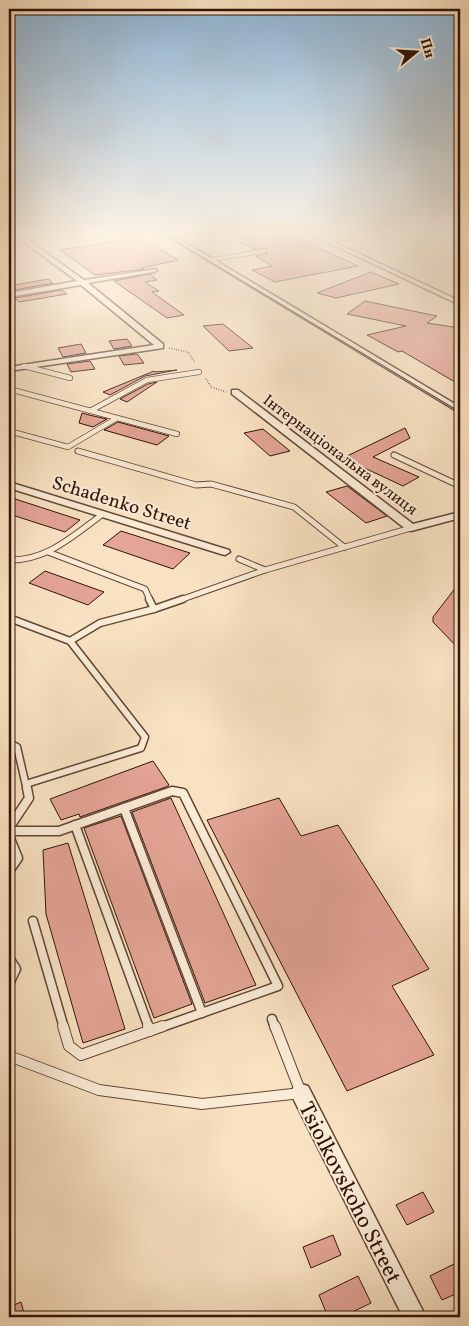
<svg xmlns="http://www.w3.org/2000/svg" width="469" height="1326" viewBox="0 0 469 1326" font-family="Vollkorn,serif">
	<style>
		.building { fill: #e4a496; stroke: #311307 }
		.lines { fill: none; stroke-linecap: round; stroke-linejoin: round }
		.lane-far5-casing { stroke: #634736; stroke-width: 4.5 }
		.lane-far4-casing { stroke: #634736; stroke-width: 6 }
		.lane-far3-casing { stroke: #634736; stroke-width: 7 }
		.lane-far2-casing { stroke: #634736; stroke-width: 9 }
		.lane-far1-casing { stroke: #634736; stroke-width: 11 }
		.lane-casing { stroke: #634736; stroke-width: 12 }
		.street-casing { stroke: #634736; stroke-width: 3 }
		.path { stroke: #311307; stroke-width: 2; stroke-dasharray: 0.5 2; stroke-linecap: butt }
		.lane-far5 { stroke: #fbecd7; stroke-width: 3 }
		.lane-far4 { stroke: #fbecd7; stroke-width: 4.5 }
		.lane-far3 { stroke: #fbecd7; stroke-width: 5 }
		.lane-far2 { stroke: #fbecd7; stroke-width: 6 }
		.lane-far1 { stroke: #fbecd7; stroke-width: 8 }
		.lane { stroke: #fbecd7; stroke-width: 10 }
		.street { fill: #fbecd7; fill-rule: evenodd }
		.tram { stroke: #311307; stroke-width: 1 }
		.labels { text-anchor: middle; stroke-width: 4; stroke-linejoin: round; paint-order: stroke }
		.far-street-label { font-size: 16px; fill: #311307; stroke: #fbecd7 }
		.street-label { font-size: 19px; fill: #311307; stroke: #fbecd7 }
		.near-street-label { font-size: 22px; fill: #311307; stroke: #fbecd7 }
	</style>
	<rect width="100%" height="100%" fill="#f9e2c2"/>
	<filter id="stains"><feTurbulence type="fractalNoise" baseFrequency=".004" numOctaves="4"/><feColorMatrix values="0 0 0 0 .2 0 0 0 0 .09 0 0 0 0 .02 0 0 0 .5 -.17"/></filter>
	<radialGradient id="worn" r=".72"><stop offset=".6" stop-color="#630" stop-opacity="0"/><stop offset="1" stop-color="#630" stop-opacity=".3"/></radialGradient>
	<!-- building -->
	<g class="building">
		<polygon points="281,232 299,239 358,266 275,282 252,270 272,266 256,256 267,254 267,248 254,249 236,240"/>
		<polygon points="141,237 178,260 142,268 144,269 95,275 60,250"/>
		<polygon points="371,272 399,284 336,298 317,293"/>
		<polygon points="150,274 157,280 145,282 159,291 152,292 184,315 167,318 114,281"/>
		<polygon points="48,279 53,283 9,291 9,286"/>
		<polygon points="62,290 67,294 19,302 15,298"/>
		<polygon points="365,301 437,316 427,323 460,328 460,385 402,351 398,352 367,335 406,326 347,314"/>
		<polygon points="223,324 253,348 229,351 203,326"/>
		<polygon points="127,339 132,346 114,349 109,341"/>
		<polygon points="81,344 86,353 63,357 58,348"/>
		<polygon points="137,354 144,363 124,365 119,356"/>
		<polygon points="90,361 95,369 71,372 67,364"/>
		<polygon points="177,370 145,376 110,395 103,392 154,371 155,372"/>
		<polygon points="157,382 127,402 120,399 148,384"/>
		<polygon points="82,413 89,415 107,419 93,427 79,423"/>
		<polygon points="118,422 169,436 157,445 104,430"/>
		<polygon points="405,428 410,438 373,457 419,477 403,486 343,458"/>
		<polygon points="263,429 290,451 270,456 244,433"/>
		<polygon points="347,486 387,516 366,523 326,492"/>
		<polygon points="9,497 80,520 65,532 9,514"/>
		<polygon points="121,531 190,553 173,569 103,545"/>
		<polygon points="45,571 104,592 88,605 29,583"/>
		<polygon points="460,582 460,650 433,622 433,617"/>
		<polygon points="153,761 169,785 166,787 80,817 79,814 61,820 50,799"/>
		<polygon points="171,798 256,985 205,1003 132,812"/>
		<polygon points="279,798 301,836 338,825 429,969 392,986 434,1055 347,1091 207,820"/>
		<polygon points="121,816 192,1004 154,1018 84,828"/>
		<polygon points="68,843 125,1029 83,1043 46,914 43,850"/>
		<polygon points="423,1192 434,1212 407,1225 396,1205"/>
		<polygon points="333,1235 341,1255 311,1268 303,1247"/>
		<polygon points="460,1261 460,1292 442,1300 430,1276"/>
		<polygon points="358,1276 371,1303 342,1317 328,1317 319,1295"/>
		<polygon points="21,1302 25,1317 9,1317 9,1307"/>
	</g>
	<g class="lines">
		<!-- lane-far5 casing -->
		<g class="lane-far5-casing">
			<polyline id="lane-far5" points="209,260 265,251"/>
		</g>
		<!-- lane-far4 casing -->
		<g class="lane-far4-casing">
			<g id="lane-far4">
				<polyline points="24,366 70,378"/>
				<polyline points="9,389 177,434"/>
				<polyline points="90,411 147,380 199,372"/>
				<polyline points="9,431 68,447 117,418"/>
			</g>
		</g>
		<!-- lane-far3 casing -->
		<g class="lane-far3-casing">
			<g id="lane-far3">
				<polyline points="78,451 196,485 211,484 294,507 344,547"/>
				<polyline points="394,455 460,486"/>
				<polyline points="48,552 145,589 150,600"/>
				<polyline points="239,559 265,570"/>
				<path d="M9,560c38,1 65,-25 94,-46"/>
				<polyline points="180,600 265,570 411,528"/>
			</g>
		</g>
		<!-- lane-far2 casing -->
		<g class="lane-far2-casing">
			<g id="lane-far2">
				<polyline points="149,599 154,609"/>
				<polyline points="9,618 70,641 145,737 141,748 26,784"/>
				<polyline points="70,641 100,623 154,609 183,599"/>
				<polyline points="9,743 17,747 27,790"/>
			</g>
		</g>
		<!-- lane-far1 casing -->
		<g class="lane-far1-casing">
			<g id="lane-far1">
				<polyline points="124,808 202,1013"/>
				<polyline points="75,825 149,1028"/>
				<polyline points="9,828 29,798 27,788"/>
				<polyline points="9,831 59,831 172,791 183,793 278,986 159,1028"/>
				<polyline points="9,836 18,858 9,871"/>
				<polyline points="33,921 64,1028"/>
				<polyline points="9,958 16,969 9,984"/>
				<polyline points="272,1019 275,1028"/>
			</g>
		</g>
		<!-- lane casing -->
		<g class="lane-casing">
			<g id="lane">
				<polyline points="63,1026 69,1046 81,1055 163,1026"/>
				<polyline points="148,1026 150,1031"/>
				<polyline points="9,1056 99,1090 202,1104 301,1093 275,1026"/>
			</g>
		</g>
		<!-- street casing -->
		<g class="street-casing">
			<g id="street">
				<polygon points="10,232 17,232 84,280 156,269 157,270 154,272 88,283 163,344 163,348 9,371 9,367 154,345 81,285 9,297 9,293 77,281"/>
				<polygon points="161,232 168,232 460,407 460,413"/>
				<polygon points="306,232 314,232 329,239 368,232 381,232 334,242 460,301 460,305"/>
				<polygon points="456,232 460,232 460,234 457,233"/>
				<polygon points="232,390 238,390 413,524 460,512 460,518 411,531 407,530 232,394"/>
				<polygon points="9,482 229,550 230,552 225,555 221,554 9,488"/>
				<polygon points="301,1084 308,1086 426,1317 403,1317 294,1100 291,1093 294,1086"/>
			</g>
		</g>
		<!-- path -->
		<g class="path">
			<polyline points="169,348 188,352 195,363"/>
			<polyline points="206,379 211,387 226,392"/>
		</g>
		<!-- lane-far5 -->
		<use href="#lane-far5" class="lane-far5"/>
		<!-- lane-far4 -->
		<use href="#lane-far4" class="lane-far4"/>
		<!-- lane-far3 -->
		<use href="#lane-far3" class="lane-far3"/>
		<!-- lane-far2 -->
		<use href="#lane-far2" class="lane-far2"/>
		<!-- lane-far1 -->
		<use href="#lane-far1" class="lane-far1"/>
		<!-- lane -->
		<use href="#lane" class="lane"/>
		<!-- street -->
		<use href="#street" class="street"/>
		<!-- tram -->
		<polyline class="tram" points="161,232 460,412"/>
	</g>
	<!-- sky -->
	<linearGradient id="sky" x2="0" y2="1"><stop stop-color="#8db6d8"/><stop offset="0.56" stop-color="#fcf2e4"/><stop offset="1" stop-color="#fcf2e4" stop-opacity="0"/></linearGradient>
	<rect width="469" height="418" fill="url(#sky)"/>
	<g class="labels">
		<!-- far-street labels -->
		<g class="far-street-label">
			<text transform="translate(341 454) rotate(37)" y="6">Інтернаціональна вулиця</text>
		</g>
		<!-- street labels -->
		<g class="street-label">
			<text transform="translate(122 502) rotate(17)" y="7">Schadenko Street</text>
		</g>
		<!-- near-street labels -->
		<g class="near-street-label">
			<text transform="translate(351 1192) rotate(63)" y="8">Tsiolkovskoho Street</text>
		</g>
	</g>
	<!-- margin -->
	<rect width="469" height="1326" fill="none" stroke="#f9e2c2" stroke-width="30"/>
	<rect x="10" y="10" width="449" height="1306" fill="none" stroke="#311307" stroke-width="2.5"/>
	<rect x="15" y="15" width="439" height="1296" fill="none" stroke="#311307"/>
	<!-- north arrow -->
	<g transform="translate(416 52) rotate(72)" stroke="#fbecd7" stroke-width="4" paint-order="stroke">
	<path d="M0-4L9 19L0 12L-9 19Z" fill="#311307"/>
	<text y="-8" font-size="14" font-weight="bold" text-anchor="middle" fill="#311307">Пн</text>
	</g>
	<rect width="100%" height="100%" filter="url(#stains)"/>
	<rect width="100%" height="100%" fill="url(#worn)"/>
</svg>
